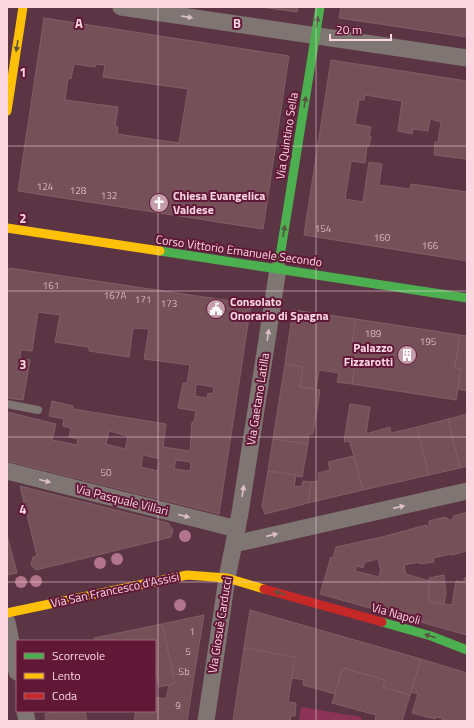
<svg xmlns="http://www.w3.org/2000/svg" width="474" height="728" viewBox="0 0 474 728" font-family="'Titillium Web',sans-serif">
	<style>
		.green { fill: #8c3457 }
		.building { fill: #755059; stroke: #815f67; fill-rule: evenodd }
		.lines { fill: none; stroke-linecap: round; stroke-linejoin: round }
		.lane { stroke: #7f7673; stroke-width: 8 }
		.street { stroke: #7f7673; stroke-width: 17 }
		.fast { stroke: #4caf50; stroke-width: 9 }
		.slow { stroke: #ffc107; stroke-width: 9 }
		.jam { stroke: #c62828; stroke-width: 9 }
		.tree { fill: #b3758b }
		.oneway { fill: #ddbfc6 }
		.oneway2 { fill: #595441 }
		.grid { fill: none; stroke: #fcd7e2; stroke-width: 1; stroke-opacity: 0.55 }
		.labels { text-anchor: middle; stroke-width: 4; stroke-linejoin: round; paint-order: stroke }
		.number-label { font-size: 10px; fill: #dab5c0 }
		.street-label { font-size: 12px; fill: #fcd7e2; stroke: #611837 }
		.poi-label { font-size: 12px; font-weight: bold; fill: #fcd7e2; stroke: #611837; text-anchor: start }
		.grid-label { font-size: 13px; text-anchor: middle; font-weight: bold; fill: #fcd7e2; stroke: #611837; stroke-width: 4; stroke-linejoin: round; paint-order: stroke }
	</style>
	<rect width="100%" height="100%" fill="#5c3545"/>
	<!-- green -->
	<polygon class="green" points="301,707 361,717 361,721 299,721"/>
	<!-- building -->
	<g class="building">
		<polygon points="261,7 298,7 297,12"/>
		<polygon points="341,7 467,7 467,37 339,18"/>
		<path d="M44,18l245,38 -26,173 -245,-38zM74,64l21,3 1,-3 9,1 -2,12 85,12 -9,54 -62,-9 1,-7h-3l3,-20 -53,-7 3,-22 3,1z"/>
		<polygon points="331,60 467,81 467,159 434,155 435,142 438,142 441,122 430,119 428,131 413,129 412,134 398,131 402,101 365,95 364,100 359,100 355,124 371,127 369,136 371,136 369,146 367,146 365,163 351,161 345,199 363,202 369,162 382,164 379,185 410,189 411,184 467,192 467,261 304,235"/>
		<path d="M9,268l242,36 -32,210 -212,-53v-49l49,12 -4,16 25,5 1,-6 -9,-2 2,-9 -8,-2 1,-7 -15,-3 3,-15 21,5v3l93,15 -3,23 27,4 2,-29h2l2,-11 -18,-3 5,-25h4l3,-18 -46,-6 5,-30 -16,-1 -4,29 -40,-6v-4l-34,-5 5,-27 -22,-3 -6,39 -11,-1 -1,8 10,2 -7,40 -16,-2v-117zM196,384l18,3 -1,7 -5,-1 -1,5 -12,-2zM109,431l19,5 -3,13 -19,-5zM143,455l17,4 -2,12 -17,-4zM176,460l15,2 -1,9 -16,-2z"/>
		<polygon points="293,310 356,319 352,342 358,343 352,384 337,382 339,373 319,370 316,389 300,387 303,367 285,364"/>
		<polygon points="356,319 460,335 455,368 461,369 456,400 352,384 358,343 352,342"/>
		<polygon points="460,335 467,336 467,391 458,389 461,369 455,368"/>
		<polygon points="285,364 303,367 300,387 320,390 313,434 309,434 308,444 273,439"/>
		<polygon points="350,404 370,407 366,434 390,427 391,433 417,427 429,475 363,490 354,456 349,441 344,442"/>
		<polygon points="467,414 467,466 460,468 448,419"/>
		<polygon points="448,419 460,468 429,475 417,427"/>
		<polygon points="273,439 308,444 302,477 268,471"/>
		<polygon points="354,456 363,490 308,503 311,482 319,481 318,473 330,470 328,462"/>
		<polygon points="268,471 296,475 294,487 302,486 303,481 311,482 308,503 265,514 262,506"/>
		<polygon points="20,486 168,523 173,530 171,537 36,570 31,565 33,557 37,556"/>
		<path d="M467,512v39l-16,4v-1l-18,4 1,4 -14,2v-2l-16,3 2,9 23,7v21l23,3 4,-24 8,1v-4h3v57l-147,-41 11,-37 2,1 3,-11 46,-10 44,-12v1h3v-5l17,-4 3,3h3l2,-4zM378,559l3,13h-1l-1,5 -24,-6 2,-5 6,2 2,-6z"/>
		<polygon points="7,535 17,573 7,575"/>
		<polygon points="444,575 446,594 444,604 429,602 429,578"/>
		<polygon points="250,610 421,659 410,695 383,687 385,680 343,668 335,694 303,685 304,680 292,678 295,657 244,648"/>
		<polygon points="204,615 194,676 172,673 162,624"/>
		<polygon points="162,624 175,683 169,685 159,687 155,666 155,641 94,641 94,638"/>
		<polygon points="244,648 295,657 288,702 296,703 295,716 291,716 290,721 233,721"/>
		<polygon points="421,659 467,673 467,721 442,721 442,718 435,717 435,719 412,713 418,694 411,692"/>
		<polygon points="343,668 385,680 383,687 410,695 402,721 375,721 376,715 332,703"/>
		<polygon points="172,673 194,676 187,721 134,721 136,711 155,711 155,697 166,699 169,685 175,683"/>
		<polygon points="57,711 85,711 87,721 46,721 45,714"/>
	</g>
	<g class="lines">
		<!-- lane -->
		<polyline class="lane" points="7,404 38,410"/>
		<!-- street -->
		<g class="street">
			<polyline points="121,7 467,58"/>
			<polyline points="7,471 237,529"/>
			<polyline points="234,544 467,491"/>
			<polyline points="7,622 17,672"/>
			<polyline points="25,711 27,721"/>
			<polyline points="206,721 227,578 240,513 278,269"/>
		</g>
		<!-- fast -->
		<g class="fast">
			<polyline points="160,251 467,298"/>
			<polyline points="278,269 320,7"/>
			<polyline points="382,622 431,636 467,650"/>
		</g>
		<!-- slow -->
		<g class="slow">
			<polyline points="7,111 23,7"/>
			<polyline points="7,228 160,251"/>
			<polyline points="7,613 187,575 227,578 264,589"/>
		</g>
		<!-- jam -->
		<polyline class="jam" points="264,589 382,622"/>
	</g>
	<!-- trees -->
	<g class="tree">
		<circle cx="185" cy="536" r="6"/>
		<circle cx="117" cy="559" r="6"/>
		<circle cx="100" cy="563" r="6"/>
		<circle cx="36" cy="581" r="6"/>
		<circle cx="21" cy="582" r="6"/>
		<circle cx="180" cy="605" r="6"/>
	</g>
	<!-- one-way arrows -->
	<defs><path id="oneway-solid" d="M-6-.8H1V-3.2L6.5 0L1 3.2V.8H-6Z"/></defs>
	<g class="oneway">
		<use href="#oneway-solid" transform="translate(187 17) rotate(9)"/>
		<use href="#oneway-solid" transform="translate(268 335) rotate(-81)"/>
		<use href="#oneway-solid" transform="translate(45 481) rotate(14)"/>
		<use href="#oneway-solid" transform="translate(243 491) rotate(-81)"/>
		<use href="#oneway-solid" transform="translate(399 507) rotate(-13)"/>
		<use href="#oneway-solid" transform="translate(184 516) rotate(14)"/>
		<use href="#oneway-solid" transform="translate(272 535) rotate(-13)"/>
	</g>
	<g class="oneway2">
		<use href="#oneway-solid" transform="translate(317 22) rotate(-81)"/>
		<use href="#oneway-solid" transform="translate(17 46) rotate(99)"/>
		<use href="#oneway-solid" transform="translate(305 102) rotate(-81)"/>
		<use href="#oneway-solid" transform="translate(284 231) rotate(-81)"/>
		<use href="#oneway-solid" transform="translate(280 593) rotate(-164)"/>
		<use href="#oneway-solid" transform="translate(430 636) rotate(-162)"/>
	</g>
	<!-- grid -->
	<path class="grid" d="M158,7v714M316,7v714M7,146h460M7,291h460M7,437h460M7,582h460"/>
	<!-- icons -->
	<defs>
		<g id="church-disc" transform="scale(1)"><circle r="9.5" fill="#c49eab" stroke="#611837"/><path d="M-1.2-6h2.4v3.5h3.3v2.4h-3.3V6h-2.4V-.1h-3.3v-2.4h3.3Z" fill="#fff"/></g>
		<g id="civic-disc" transform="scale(1)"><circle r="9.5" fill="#c49eab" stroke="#611837"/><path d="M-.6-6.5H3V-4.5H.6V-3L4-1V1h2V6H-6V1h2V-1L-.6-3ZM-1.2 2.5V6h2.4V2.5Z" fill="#fff"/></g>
		<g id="building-disc" transform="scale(1)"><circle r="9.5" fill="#c49eab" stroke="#611837"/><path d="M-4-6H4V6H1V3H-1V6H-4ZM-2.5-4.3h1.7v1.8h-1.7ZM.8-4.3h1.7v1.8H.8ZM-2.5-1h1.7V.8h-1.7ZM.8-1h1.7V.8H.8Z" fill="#fff"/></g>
	</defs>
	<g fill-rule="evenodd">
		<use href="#church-disc" x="159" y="203"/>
		<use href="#civic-disc" x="216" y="309"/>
		<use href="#building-disc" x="407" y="355"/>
	</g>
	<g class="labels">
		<!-- number labels -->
		<g class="number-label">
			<text x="45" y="190">124</text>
			<text x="78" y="194">128</text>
			<text x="109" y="199">132</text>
			<text x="323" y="232">154</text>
			<text x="382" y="241">160</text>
			<text x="430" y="249">166</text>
			<text x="51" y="289">161</text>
			<text x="115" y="299">167A</text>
			<text x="143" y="303">171</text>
			<text x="169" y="307">173</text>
			<text x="373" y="337">189</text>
			<text x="428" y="345">195</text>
			<text x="106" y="476">50</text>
			<text x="192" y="635">1</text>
			<text x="188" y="655">5</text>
			<text x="184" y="675">5b</text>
			<text x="178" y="709">9</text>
		</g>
		<!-- street labels -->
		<g class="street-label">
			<text transform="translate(287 136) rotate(-81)" y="4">Via Quintino Sella</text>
			<text transform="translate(239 251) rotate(8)" y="4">Corso Vittorio Emanuele Secondo</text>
			<text transform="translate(258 399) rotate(-81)" y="4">Via Gaetano Latilla</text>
			<text transform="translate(122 500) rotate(14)" y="4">Via Pasquale Villari</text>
			<text transform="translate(115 590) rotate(-12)" y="4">Via San Francesco d'Assisi</text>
			<text transform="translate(396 614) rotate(16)" y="4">Via Napoli</text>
			<text transform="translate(220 625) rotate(-81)" y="4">Via Giosuè Carducci</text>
		</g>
		<!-- poi labels -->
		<g class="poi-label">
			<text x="173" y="200">Chiesa Evangelica<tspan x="173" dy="14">Valdese</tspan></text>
			<text x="230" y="306">Consolato<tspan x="230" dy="14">Onorario di Spagna</tspan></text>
			<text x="393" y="352" text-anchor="end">Palazzo<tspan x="393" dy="14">Fizzarotti</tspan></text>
		</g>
	</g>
	<g class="grid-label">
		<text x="79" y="28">A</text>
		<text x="237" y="28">B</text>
		<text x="23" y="77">1</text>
		<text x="23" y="223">2</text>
		<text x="23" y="369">3</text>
		<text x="23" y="514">4</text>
	</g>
	<!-- border -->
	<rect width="474" height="728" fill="none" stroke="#fcd7e2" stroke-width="16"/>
	<!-- legend -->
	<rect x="16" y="640" width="140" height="72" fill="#611837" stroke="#9f647b"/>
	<rect x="24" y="653" width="20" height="6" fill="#4caf50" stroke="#9f647b"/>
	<text x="52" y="660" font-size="12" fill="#fcd7e2">Scorrevole</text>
	<rect x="24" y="673" width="20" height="6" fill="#ffc107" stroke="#9f647b"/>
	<text x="52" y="680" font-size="12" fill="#fcd7e2">Lento</text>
	<rect x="24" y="693" width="20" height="6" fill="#c62828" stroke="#9f647b"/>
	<text x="52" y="700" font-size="12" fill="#fcd7e2">Coda</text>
	<!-- scale -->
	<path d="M330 34v6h61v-6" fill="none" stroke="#fcd7e2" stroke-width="2"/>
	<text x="336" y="34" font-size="12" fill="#fcd7e2" stroke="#611837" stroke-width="3" paint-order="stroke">20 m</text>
</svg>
